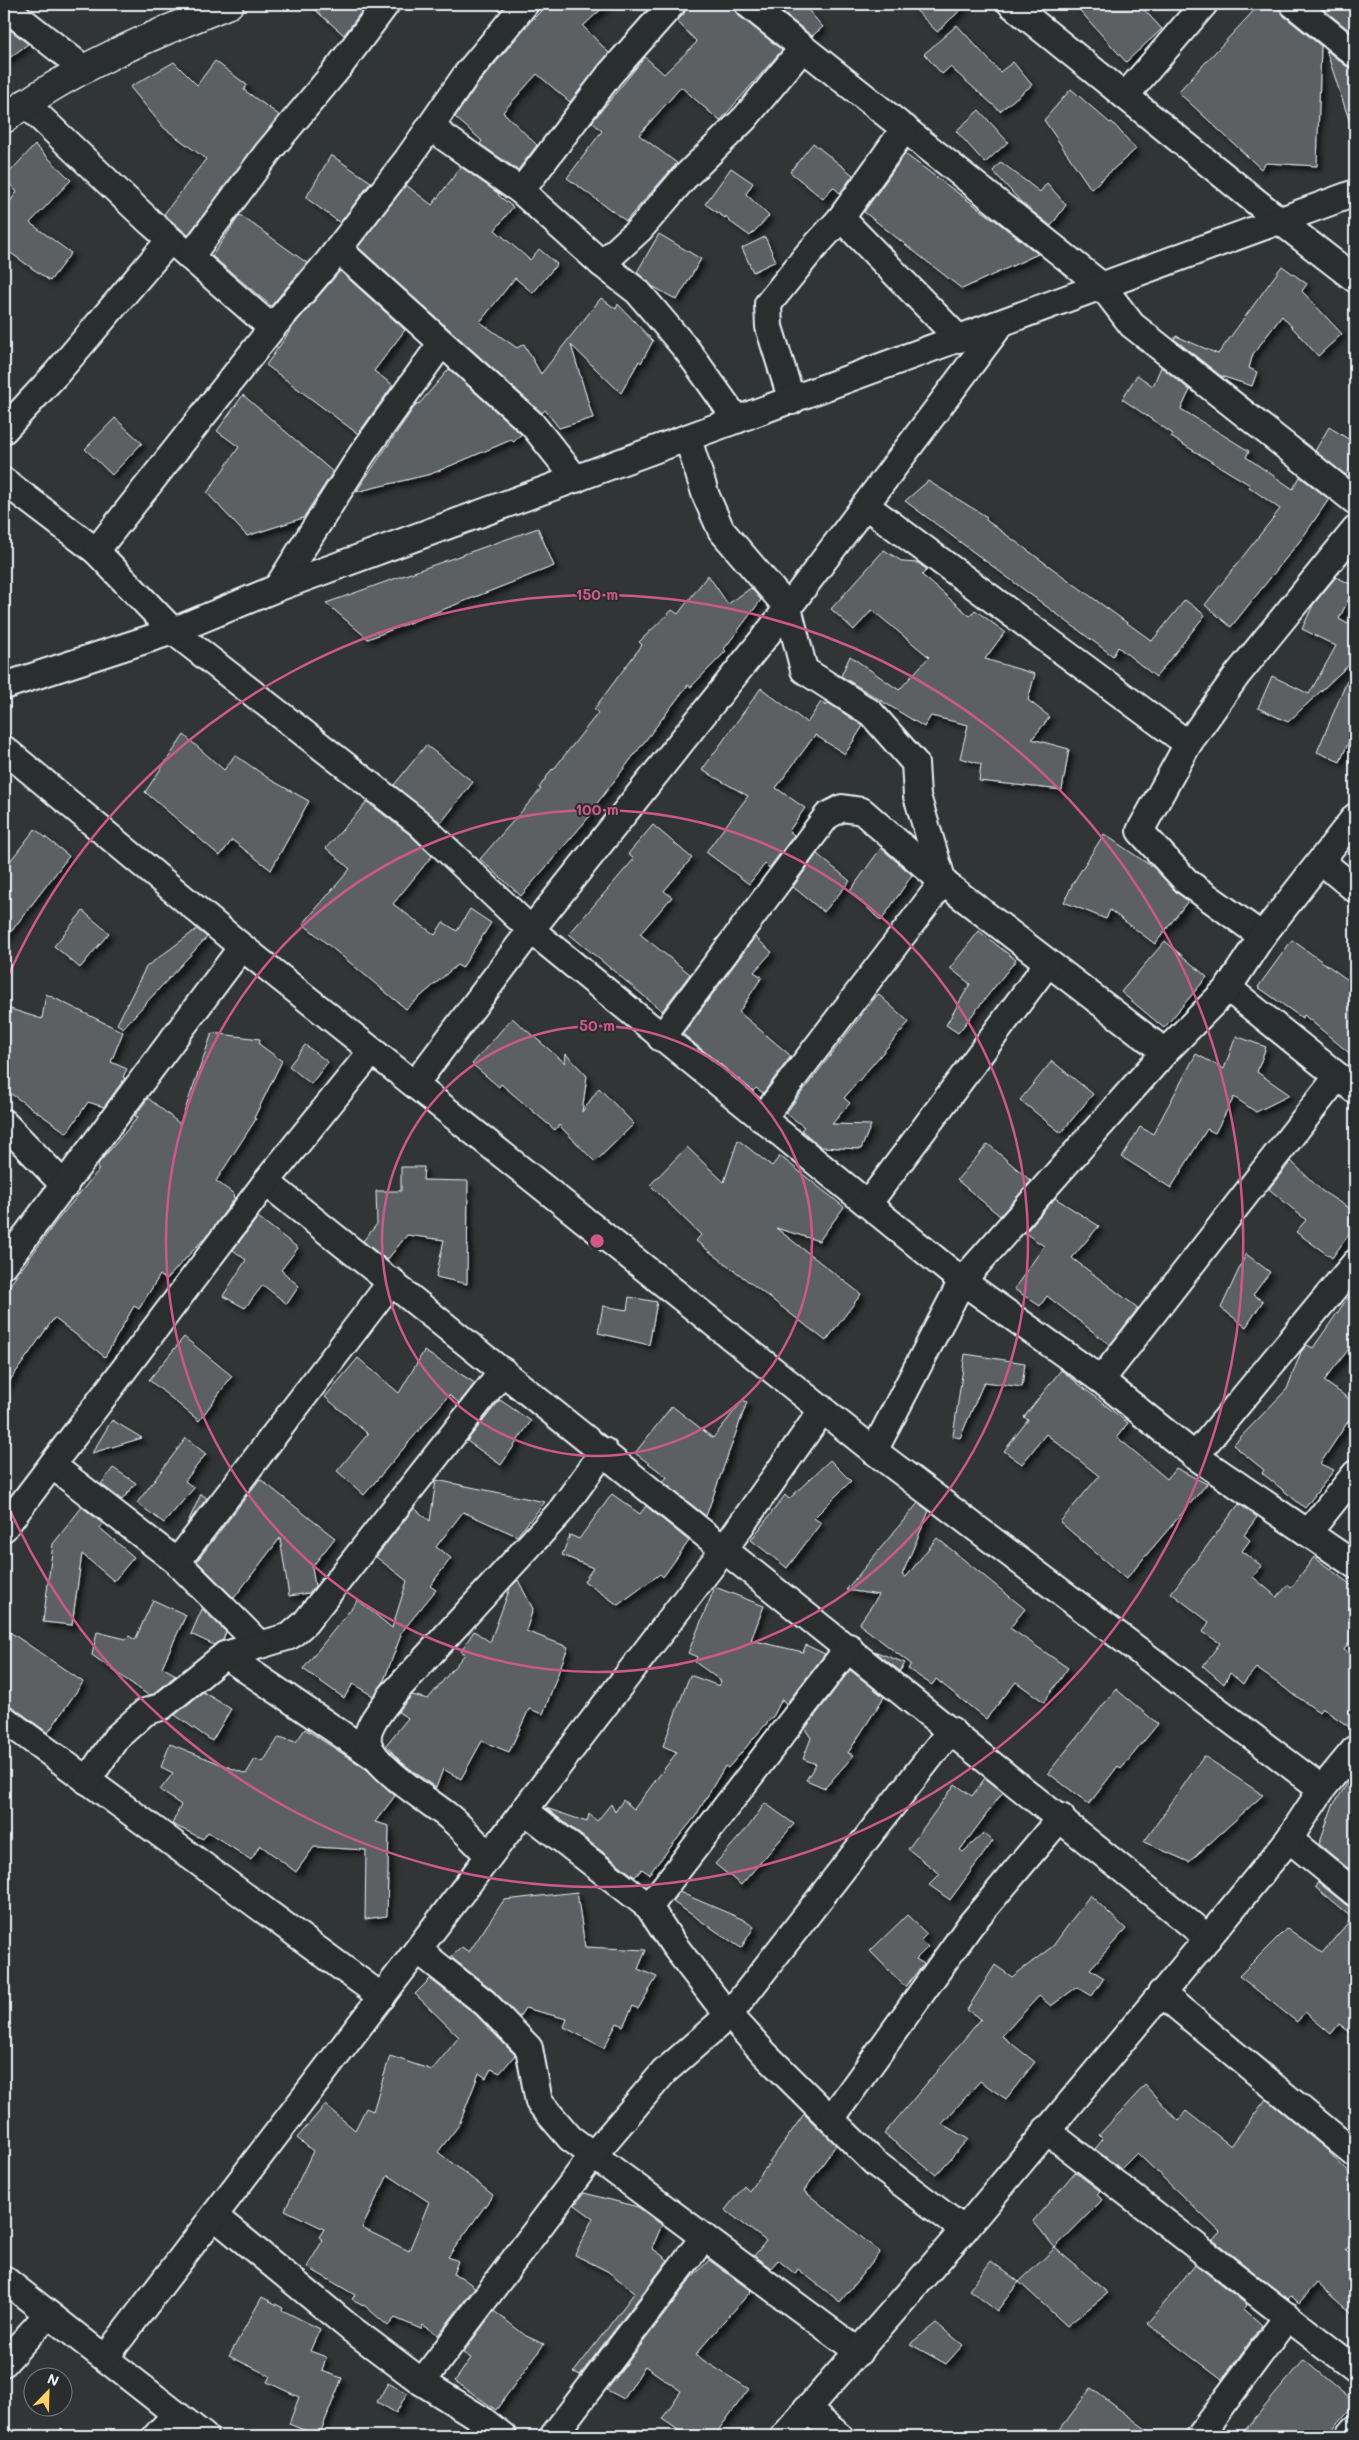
<svg xmlns="http://www.w3.org/2000/svg" width="1359" height="2440" viewBox="0 0 1359 2440" font-family="Mali,sans-serif">
	<style>
		.building { fill: #5c6063; stroke: #e8f1f8; fill-rule: evenodd; filter: url(#shadow) }
		.lines { fill: none; stroke-linecap: round; stroke-linejoin: round }
		.minor-casing { stroke: #e8f1f8; stroke-width: 30 }
		.tertiary-casing { stroke: #e8f1f8; stroke-width: 31 }
		.minor { stroke: #2a2d2e; stroke-width: 26 }
		.tertiary { stroke: #2a2d2e; stroke-width: 28 }
		.ring { fill: none; stroke: #cd598a; stroke-width: 2.5 }
		.centre { fill: #cd598a; stroke: #2a2d2e; stroke-width: 2.5 }
		.ring-label { font-size: 15px; text-anchor: middle; font-weight: bold; fill: #cd598a; stroke: #2a2d2e; stroke-width: 4; stroke-linejoin: round; paint-order: stroke }
	</style>
	<defs>
		<filter id="shadow"><feDropShadow dx="4.5" dy="4.5" stdDeviation="2.5" flood-color="#0009"/></filter>
	</defs>
	<rect width="100%" height="100%" fill="#323536"/>
	<filter id="ink" filterUnits="userSpaceOnUse"><feTurbulence type="fractalNoise" baseFrequency=".02" numOctaves="2"/><feDisplacementMap in="SourceGraphic" scale="10" xChannelSelector="R" yChannelSelector="G"/><feConvolveMatrix kernelMatrix="1 2 1 2 8 2 1 2 1" color-interpolation-filters="sRGB"/></filter>
	<g filter="url(#ink)">
		<!-- building -->
		<g class="building">
			<polygon points="308,4 367,4 344,35"/>
			<polygon points="548,4 607,4 583,26 609,53 570,102 537,74 503,112 537,145 518,170 480,144 482,141 455,117 478,84 530,22"/>
			<polygon points="687,4 733,4 739,16 782,50 720,121 681,87 639,135 677,163 626,221 567,178 602,131 592,122 645,57 664,74 697,42 677,21 684,14"/>
			<polygon points="772,4 803,4 823,27 812,36"/>
			<polygon points="910,4 967,4 937,32"/>
			<polygon points="1074,4 1139,4 1162,29 1126,62"/>
			<polygon points="1260,4 1278,4 1284,16 1321,46 1317,166 1266,163 1261,169 1178,92"/>
			<polygon points="1317,4 1355,4 1355,35"/>
			<polygon points="4,25 28,44 4,62"/>
			<polygon points="957,25 1000,72 1013,62 1032,85 1000,111 950,67 942,74 924,54"/>
			<polygon points="1326,50 1346,66 1355,69 1355,126 1351,126"/>
			<polygon points="215,61 247,85 244,90 279,115 188,235 164,214 206,159 164,128 130,87 174,62 197,85"/>
			<polygon points="1071,89 1110,123 1112,122 1136,149 1091,189 1044,120"/>
			<polygon points="979,110 1008,142 985,163 956,131"/>
			<polygon points="813,143 853,175 840,193 833,187 823,199 790,172"/>
			<polygon points="35,145 71,180 30,223 71,253 50,281 5,249 4,250 4,205 6,207 17,192 4,178"/>
			<polygon points="905,154 996,221 1038,254 962,289 864,212"/>
			<polygon points="331,155 371,182 340,223 306,198"/>
			<polygon points="1001,162 1040,192 1047,183 1066,205 1051,226 1022,203 993,171"/>
			<polygon points="461,167 499,194 498,195 513,207 495,230 530,260 539,249 557,264 533,293 515,278 480,322 517,348 524,344 541,374 601,298 616,309 618,304 653,341 641,363 639,361 621,393 571,345 593,418 559,428 545,410 542,413 358,247 406,185 432,205"/>
			<polygon points="731,168 753,183 746,194 769,216 750,236 729,221 726,216 725,218 705,204"/>
			<polygon points="240,215 307,263 271,306 212,256"/>
			<polygon points="659,234 701,259 677,300 652,286 637,272"/>
			<polygon points="765,237 776,261 753,272 742,248"/>
			<polygon points="1282,266 1307,284 1302,291 1342,334 1318,356 1282,316 1253,354 1249,368 1257,372 1252,386 1221,376 1174,339 1176,336 1218,354"/>
			<polygon points="340,271 405,330 374,371 393,385 358,434 266,365 295,324"/>
			<polygon points="1161,367 1190,390 1181,409 1249,451 1246,457 1293,489 1300,477 1329,499 1303,537 1231,627 1205,605 1280,509 1249,487 1250,485 1171,437 1173,434 1122,399 1137,375 1153,386"/>
			<polygon points="449,369 521,434 514,442 511,440 431,474 356,492 417,403 419,404"/>
			<polygon points="243,395 333,472 303,518 247,536 207,493 239,447 217,431"/>
			<polygon points="115,418 142,443 112,475 85,449"/>
			<polygon points="1329,427 1355,443 1355,460 1346,475 1315,451"/>
			<polygon points="928,481 987,517 986,520 1152,641 1185,600 1205,615 1156,677 1118,647 1113,656 905,501"/>
			<polygon points="538,528 554,566 368,639 326,603"/>
			<polygon points="884,550 903,562 918,563 927,570 922,575 970,616 975,610 1005,632 985,659 1035,674 1028,700 1050,717 1032,739 1069,749 1062,790 979,781 981,764 960,758 968,725 931,716 924,727 841,676 850,656 899,690 929,657 872,610 854,630 831,609"/>
			<polygon points="708,575 728,604 751,588 761,600 724,649 726,651 691,687 688,685 595,806 597,808 521,896 480,859 541,789 539,788 552,769 553,770 598,713 594,709 642,645 639,642 672,610 678,614"/>
			<polygon points="1336,577 1355,586 1339,619 1348,624 1355,612 1355,659 1288,722 1258,708 1272,676 1309,694 1336,646 1302,629 1313,605"/>
			<polygon points="1355,662 1355,727 1340,762 1317,752"/>
			<polygon points="761,688 807,723 821,702 826,706 828,703 863,726 845,754 815,735 776,788 805,808 789,831 794,835 769,868 765,864 749,884 706,852 748,796 702,770"/>
			<polygon points="184,735 224,770 235,755 271,780 309,801 271,870 232,840 220,856 145,792"/>
			<polygon points="426,745 473,782 441,823 394,785"/>
			<polygon points="367,802 409,834 432,856 393,904 435,935 443,922 457,931 470,909 491,923 462,968 457,965 406,1009 303,924 350,869 326,848"/>
			<polygon points="653,825 692,858 664,891 672,897 640,934 690,974 662,1011 569,934 634,859 628,854"/>
			<polygon points="35,829 69,856 4,941 4,869"/>
			<polygon points="1104,834 1154,868 1176,892 1188,901 1155,944 1110,910 1106,919 1064,902 1073,883"/>
			<polygon points="881,848 912,875 881,921 850,891"/>
			<polygon points="817,854 850,881 824,912 793,887"/>
			<polygon points="83,911 109,933 80,968 54,946"/>
			<polygon points="197,929 207,937 123,1028 117,1024 146,967"/>
			<polygon points="979,931 1016,960 958,1033 946,1025 970,984 950,968"/>
			<polygon points="755,937 772,952 754,972 762,977 739,1012 791,1056 763,1093 756,1088 753,1091 683,1034"/>
			<polygon points="1292,940 1355,985 1355,1058 1304,1015 1302,1018 1258,987"/>
			<polygon points="1165,941 1207,977 1164,1028 1121,992"/>
			<polygon points="46,994 123,1032 111,1062 127,1069 123,1077 125,1078 104,1107 88,1102 67,1133 4,1089 4,1007 42,1019"/>
			<polygon points="878,994 909,1022 844,1098 850,1103 832,1124 871,1125 861,1149 821,1147 801,1130 804,1127 786,1113"/>
			<polygon points="512,1018 565,1063 566,1054 587,1076 582,1112 599,1088 634,1124 595,1162 559,1125 555,1130 501,1084 499,1087 472,1064"/>
			<polygon points="212,1033 260,1039 259,1044 282,1061 254,1118 256,1119 216,1181 234,1194 233,1197 235,1198 210,1232 166,1280 160,1275 139,1309 134,1306 105,1357 54,1318 4,1389 4,1293 55,1223 98,1171 98,1164 138,1117 135,1116 148,1098 180,1124"/>
			<polygon points="1236,1036 1266,1047 1257,1072 1290,1095 1256,1112 1234,1097 1215,1133 1207,1129 1171,1188 1122,1157 1140,1127 1153,1134 1196,1054 1224,1069"/>
			<polygon points="305,1045 328,1062 311,1084 289,1066"/>
			<polygon points="1052,1061 1093,1094 1061,1133 1020,1100"/>
			<polygon points="738,1140 772,1166 780,1156 844,1207 819,1241 776,1228 861,1294 826,1341 696,1241 701,1235 650,1185 687,1147 724,1182"/>
			<polygon points="988,1144 1031,1181 1000,1216 957,1180"/>
			<polygon points="1291,1161 1322,1191 1355,1212 1355,1226 1332,1258 1296,1232 1306,1220 1269,1189"/>
			<polygon points="401,1167 424,1167 423,1180 468,1181 467,1284 436,1277 444,1240 407,1235 387,1260 363,1241 377,1224 376,1191 401,1191"/>
			<polygon points="1055,1198 1099,1226 1072,1258 1138,1308 1110,1345 1047,1296 1040,1306 1014,1289 1044,1246 1025,1233"/>
			<polygon points="258,1217 298,1248 281,1270 299,1286 287,1304 263,1285 245,1308 223,1296 246,1260 233,1250"/>
			<polygon points="1246,1254 1270,1272 1253,1295 1263,1301 1246,1327 1221,1308"/>
			<polygon points="1355,1287 1355,1341 1324,1381 1355,1403 1355,1411 1320,1464 1334,1470 1305,1508 1262,1473 1264,1470 1233,1445 1287,1389 1301,1352 1307,1345 1313,1348"/>
			<polygon points="629,1297 657,1302 649,1345 598,1333 603,1306 627,1310"/>
			<polygon points="184,1337 232,1376 199,1421 149,1380"/>
			<polygon points="424,1351 475,1383 459,1403 449,1395 364,1495 337,1471 368,1434 325,1397 358,1358 399,1393"/>
			<polygon points="965,1354 1025,1363 1022,1387 984,1382 960,1438 953,1436"/>
			<polygon points="1061,1370 1128,1423 1117,1437 1167,1479 1176,1468 1207,1484 1126,1579 1060,1522 1099,1476 1046,1434 1022,1464 1004,1451 1028,1420 1024,1417"/>
			<polygon points="500,1400 531,1421 501,1465 467,1441"/>
			<polygon points="743,1400 747,1402 706,1516 663,1482 667,1477 635,1453 672,1406 713,1438"/>
			<polygon points="112,1420 142,1438 92,1453"/>
			<polygon points="186,1438 206,1454 185,1481 194,1488 164,1523 137,1503"/>
			<polygon points="830,1460 851,1481 814,1518 821,1523 787,1568 751,1540 785,1495 789,1499"/>
			<polygon points="113,1468 136,1483 122,1500 101,1484"/>
			<polygon points="260,1479 335,1538 312,1567 315,1586 309,1593 289,1596 280,1538 234,1598 197,1561"/>
			<polygon points="436,1480 545,1502 517,1536 463,1512 436,1547 451,1558 430,1586 436,1590 400,1634 401,1635 383,1683 373,1696 353,1684 344,1698 303,1669 358,1600 392,1628 407,1581 376,1557 414,1508 430,1521"/>
			<polygon points="201,1494 207,1498 187,1524"/>
			<polygon points="612,1494 640,1514 646,1506 689,1541 663,1577 660,1574 618,1605 584,1581 593,1568 562,1555 570,1535 579,1539"/>
			<polygon points="918,1503 929,1511 902,1575 906,1577 937,1538 1025,1609 1010,1628 1068,1668 1044,1702 1016,1682 986,1719 936,1679 932,1685 908,1669 911,1664 859,1624 879,1595 846,1590"/>
			<polygon points="1239,1504 1257,1517 1244,1535 1250,1540 1242,1551 1262,1566 1253,1577 1277,1597 1288,1585 1292,1587 1314,1557 1355,1588 1355,1635 1344,1650 1355,1658 1355,1731 1322,1708 1319,1712 1256,1668 1243,1684 1230,1673 1224,1684 1203,1666 1220,1643 1203,1632 1209,1622 1171,1593"/>
			<polygon points="82,1507 103,1524 100,1528 134,1557 114,1581 82,1554 72,1625 43,1622 53,1544"/>
			<polygon points="518,1580 533,1609 526,1631 568,1647 543,1714 529,1709 509,1752 482,1741 461,1779 443,1769 436,1788 400,1761 386,1745 408,1718 398,1712 412,1695 428,1699 465,1654 461,1651 474,1631 490,1642 510,1588"/>
			<polygon points="715,1587 764,1606 751,1640 803,1652 806,1645 825,1654 786,1704 782,1699 774,1715 728,1768 725,1766 695,1817 649,1874 642,1869 635,1877 546,1808 587,1822 589,1814 597,1821 611,1804 615,1812 623,1800 634,1809 677,1752 663,1746 690,1675 719,1686 721,1681 695,1662 697,1657 688,1653"/>
			<polygon points="153,1600 186,1615 162,1667 176,1675 154,1694 148,1695 92,1655 97,1632 126,1639 129,1636 135,1640"/>
			<polygon points="202,1609 226,1632 223,1640 214,1645 191,1634"/>
			<polygon points="4,1628 83,1682 48,1733 13,1707 4,1704"/>
			<polygon points="874,1651 905,1663 900,1671"/>
			<polygon points="850,1670 884,1697 848,1753 854,1755 825,1788 806,1780 816,1764 803,1759 811,1738 805,1729"/>
			<polygon points="1116,1689 1158,1724 1121,1769 1118,1766 1089,1804 1048,1773"/>
			<polygon points="203,1692 231,1709 212,1741 175,1715"/>
			<polygon points="305,1729 366,1769 395,1796 375,1822 389,1826 387,1916 365,1919 366,1850 314,1847 296,1872 260,1845 251,1860 208,1832 203,1839 172,1824 181,1805 160,1790 173,1773 161,1767 170,1744 246,1774 255,1759 263,1762 279,1737 296,1742"/>
			<polygon points="1204,1756 1263,1795 1189,1862 1144,1842"/>
			<polygon points="1355,1772 1355,1874 1319,1844 1333,1805"/>
			<polygon points="985,1778 1003,1792 960,1850 963,1852 984,1833 993,1841 950,1900 929,1885 940,1874 908,1849 955,1784 972,1796"/>
			<polygon points="765,1803 794,1824 741,1885 715,1864 749,1826"/>
			<polygon points="1318,1882 1346,1905 1355,1908 1355,2036 1339,2024 1331,2034 1305,2012 1297,2022 1239,1976 1287,1928 1322,1953 1352,1918 1315,1887"/>
			<polygon points="577,1892 585,1947 646,1950 638,1969 657,1977 638,2009 633,2006 623,2026 617,2023 604,2048 564,2027 567,2019 525,2008 519,2017 494,1991 451,1957 462,1947 469,1952 504,1900"/>
			<polygon points="679,1892 742,1919 754,1927 741,1948 673,1902"/>
			<polygon points="1090,1895 1126,1929 1090,1969 1104,1978 1092,1996 1077,1987 1051,2006 1039,1996 1002,2036 1035,2062 1006,2099 980,2081 942,2124 968,2139 936,2175 884,2134 981,2019 967,2010 995,1965 1012,1977 1053,1946"/>
			<polygon points="907,1915 927,1934 921,1940 928,1947 916,1959 924,1964 905,1987 870,1951"/>
			<path d="M430,1979l45,35 40,41 -15,18 -9,-4 -5,9 -7,-5 -20,52 -21,27 55,43 -45,62 10,4 -5,13 8,3 14,10 -37,48 -15,-10 -2,4 -26,-11 -7,8 -23,-20 -13,-7 3,-4 -48,-28 16,-27 -4,-3 5,-8 -39,-19 28,-59 -16,-13 28,-33 30,25 11,-22 7,3 17,-55 42,14 27,-33 -44,-43zM388,2175l41,27 -20,49 -47,-23z"/>
			<polygon points="1145,2085 1178,2121 1186,2111 1231,2146 1266,2099 1326,2149 1355,2179 1355,2239 1346,2250 1355,2258 1355,2317 1317,2283 1299,2303 1291,2296 1288,2299 1213,2240 1220,2232 1137,2153 1121,2169 1095,2149 1103,2139 1099,2135"/>
			<polygon points="804,2114 836,2145 804,2191 880,2252 840,2302 798,2269 795,2274 778,2260 771,2268 754,2256 766,2241 725,2210 744,2186 749,2191"/>
			<polygon points="1075,2172 1100,2191 1097,2194 1102,2200 1055,2248 1033,2221"/>
			<polygon points="584,2193 638,2207 662,2225 652,2248 668,2260 580,2375 574,2372 635,2292 607,2271 575,2255 593,2218 575,2205"/>
			<polygon points="1055,2248 1108,2293 1067,2326 1019,2282"/>
			<polygon points="709,2260 751,2291 695,2355 749,2389 714,2436 687,2436 662,2419 681,2391 645,2366 624,2399 607,2390 692,2278"/>
			<polygon points="991,2261 1019,2282 997,2311 969,2290"/>
			<polygon points="1195,2264 1247,2305 1244,2309 1262,2325 1222,2380 1148,2324"/>
			<polygon points="262,2297 283,2308 282,2310 320,2329 310,2351 326,2357 322,2371 342,2378 319,2436 289,2424 299,2397 267,2382 270,2376 229,2356"/>
			<polygon points="494,2311 526,2336 544,2344 496,2410 455,2381 471,2358 463,2353"/>
			<polygon points="936,2323 963,2345 946,2364 910,2344"/>
			<polygon points="1304,2360 1355,2403 1327,2436 1240,2436"/>
			<polygon points="388,2383 407,2393 396,2413 377,2402"/>
			<polygon points="1091,2388 1155,2436 1055,2436"/>
		</g>
		<g class="lines">
			<!-- minor casing -->
			<g class="minor-casing">
				<g id="minor">
					<polyline points="748,4 1102,286 1132,325 1355,501"/>
					<polyline points="1011,4 1280,221 1355,279"/>
					<polyline points="1293,4 1355,54"/>
					<polyline points="4,6 84,69"/>
					<polyline points="1125,96 1204,4"/>
					<polyline points="25,103 150,222 272,328"/>
					<polyline points="430,127 521,191 610,74 672,4"/>
					<polyline points="521,191 602,264 638,292 687,350 737,420"/>
					<polyline points="841,218 959,339"/>
					<polyline points="338,249 532,424 576,479"/>
					<polyline points="190,257 268,152 339,67 386,4"/>
					<polyline points="602,264 640,229 684,178 745,118 803,48"/>
					<polyline points="792,401 769,327 768,304 809,253 841,218 905,128"/>
					<polyline points="4,430 55,375 170,240"/>
					<polyline points="688,439 706,496 721,530 788,608 804,670 871,713 915,763 917,796 943,882 762,1119"/>
					<polyline points="4,481 96,551 173,631 419,823 531,930 962,1281 1101,1380 1195,1456 1355,1565"/>
					<polyline points="865,505 1188,744"/>
					<polyline points="96,551 272,328 328,262 407,160 466,75 525,4"/>
					<polyline points="277,588 362,454 441,344"/>
					<polyline points="4,686 173,631 277,588 1355,193"/>
					<polyline points="4,749 242,947 874,1451 1322,1789"/>
					<polyline points="1321,861 1355,889"/>
					<polyline points="1262,936 1187,882 1140,831 1188,744 1237,675 1355,530"/>
					<polyline points="1228,988 1355,1090"/>
					<polyline points="661,1038 827,816 842,808 862,811 943,882 1165,1052"/>
					<polyline points="415,1084 531,930 788,608 1001,324"/>
					<polyline points="4,1123 65,1186"/>
					<polyline points="266,1182 1208,1938"/>
					<polyline points="868,1204 1048,963"/>
					<polyline points="4,1265 242,947"/>
					<polyline points="1101,1380 1338,1076"/>
					<polyline points="874,1451 962,1281 1165,1052 1228,988 1262,936 1355,817"/>
					<polyline points="1195,1456 1355,1263"/>
					<polyline points="52,1465 177,1562 260,1645 290,1636 305,1623 503,1371"/>
					<polyline points="4,1528 266,1182 372,1051"/>
					<polyline points="1308,1533 1355,1474"/>
					<polyline points="177,1562 392,1281"/>
					<polyline points="225,1655 372,1755"/>
					<polyline points="4,1719 382,1997"/>
					<polyline points="87,1781 116,1738 145,1712 161,1707 225,1655 260,1645"/>
					<polyline points="524,1810 649,1907 673,1944 716,2000 764,2053 875,2163 964,2230"/>
					<polyline points="1289,1839 1355,1893"/>
					<path d="M489,1856c-13,-13 -26,-28 -41,-40 -20,-16 -76,-50 -80,-74 -3,-16 16,-35 24,-47l168,-183 44,-61"/>
					<polyline points="649,1907 849,1647"/>
					<polyline points="418,1950 485,2003 529,2048 539,2102 570,2138 859,2352"/>
					<polyline points="1161,1993 1355,2154"/>
					<polyline points="831,2119 971,1924 1061,1817"/>
					<polyline points="1046,2130 1355,2369"/>
					<polyline points="214,2216 350,2328 422,2382 481,2419 503,2436"/>
					<polyline points="4,2279 204,2436"/>
					<polyline points="105,2358 725,1548 823,1409"/>
					<polyline points="4,2363 48,2314"/>
					<polyline points="422,2382 594,2154 664,2072 729,2015 951,1730"/>
					<polyline points="806,2409 840,2436"/>
					<polyline points="156,2436 176,2414"/>
					<polyline points="553,2436 704,2237"/>
					<polyline points="784,2436 964,2230 1208,1938 1289,1839 1322,1789 1355,1749"/>
					<polyline points="1199,2436 1288,2316"/>
					<polyline points="1349,2436 1355,2429"/>
				</g>
			</g>
			<!-- tertiary casing -->
			<g class="tertiary-casing">
				<path id="tertiary" d="M4,119c68,-51 147,-83 225,-115"/>
			</g>
			<!-- minor -->
			<use href="#minor" class="minor"/>
			<!-- tertiary -->
			<use href="#tertiary" class="tertiary"/>
		</g>
	</g>
	<!-- distance rings -->
	<g class="ring">
		<circle cx="597" cy="1241" r="215"/>
		<circle cx="597" cy="1241" r="431"/>
		<path d="M5 983A646 646 0 1 1 5 1499"/>
	</g>
	<circle cx="597" cy="1241" r="8" class="centre"/>
	<g class="ring-label">
		<text x="597" y="600">150 m</text>
		<text x="597" y="815">100 m</text>
		<text x="597" y="1031">50 m</text>
	</g>
	<!-- margin -->
	<rect width="1359" height="2440" fill="none" stroke="#2a2d2e" stroke-width="20"/>
	<rect x="10" y="10" width="1339" height="2420" fill="none" stroke="#e8f1f8" stroke-width="2" filter="url(#ink)"/>
	<!-- north arrow -->
	<g transform="translate(48 2392) rotate(23)"><circle r="24" fill="#2a2d2e" stroke="#767b7f"/>
	<path d="M0-4L9 19L0 12L-9 19Z" fill="#ffd166"/>
	<text y="-8" font-size="14" font-weight="bold" text-anchor="middle" fill="#e8f1f8">N</text>
	</g>
</svg>
